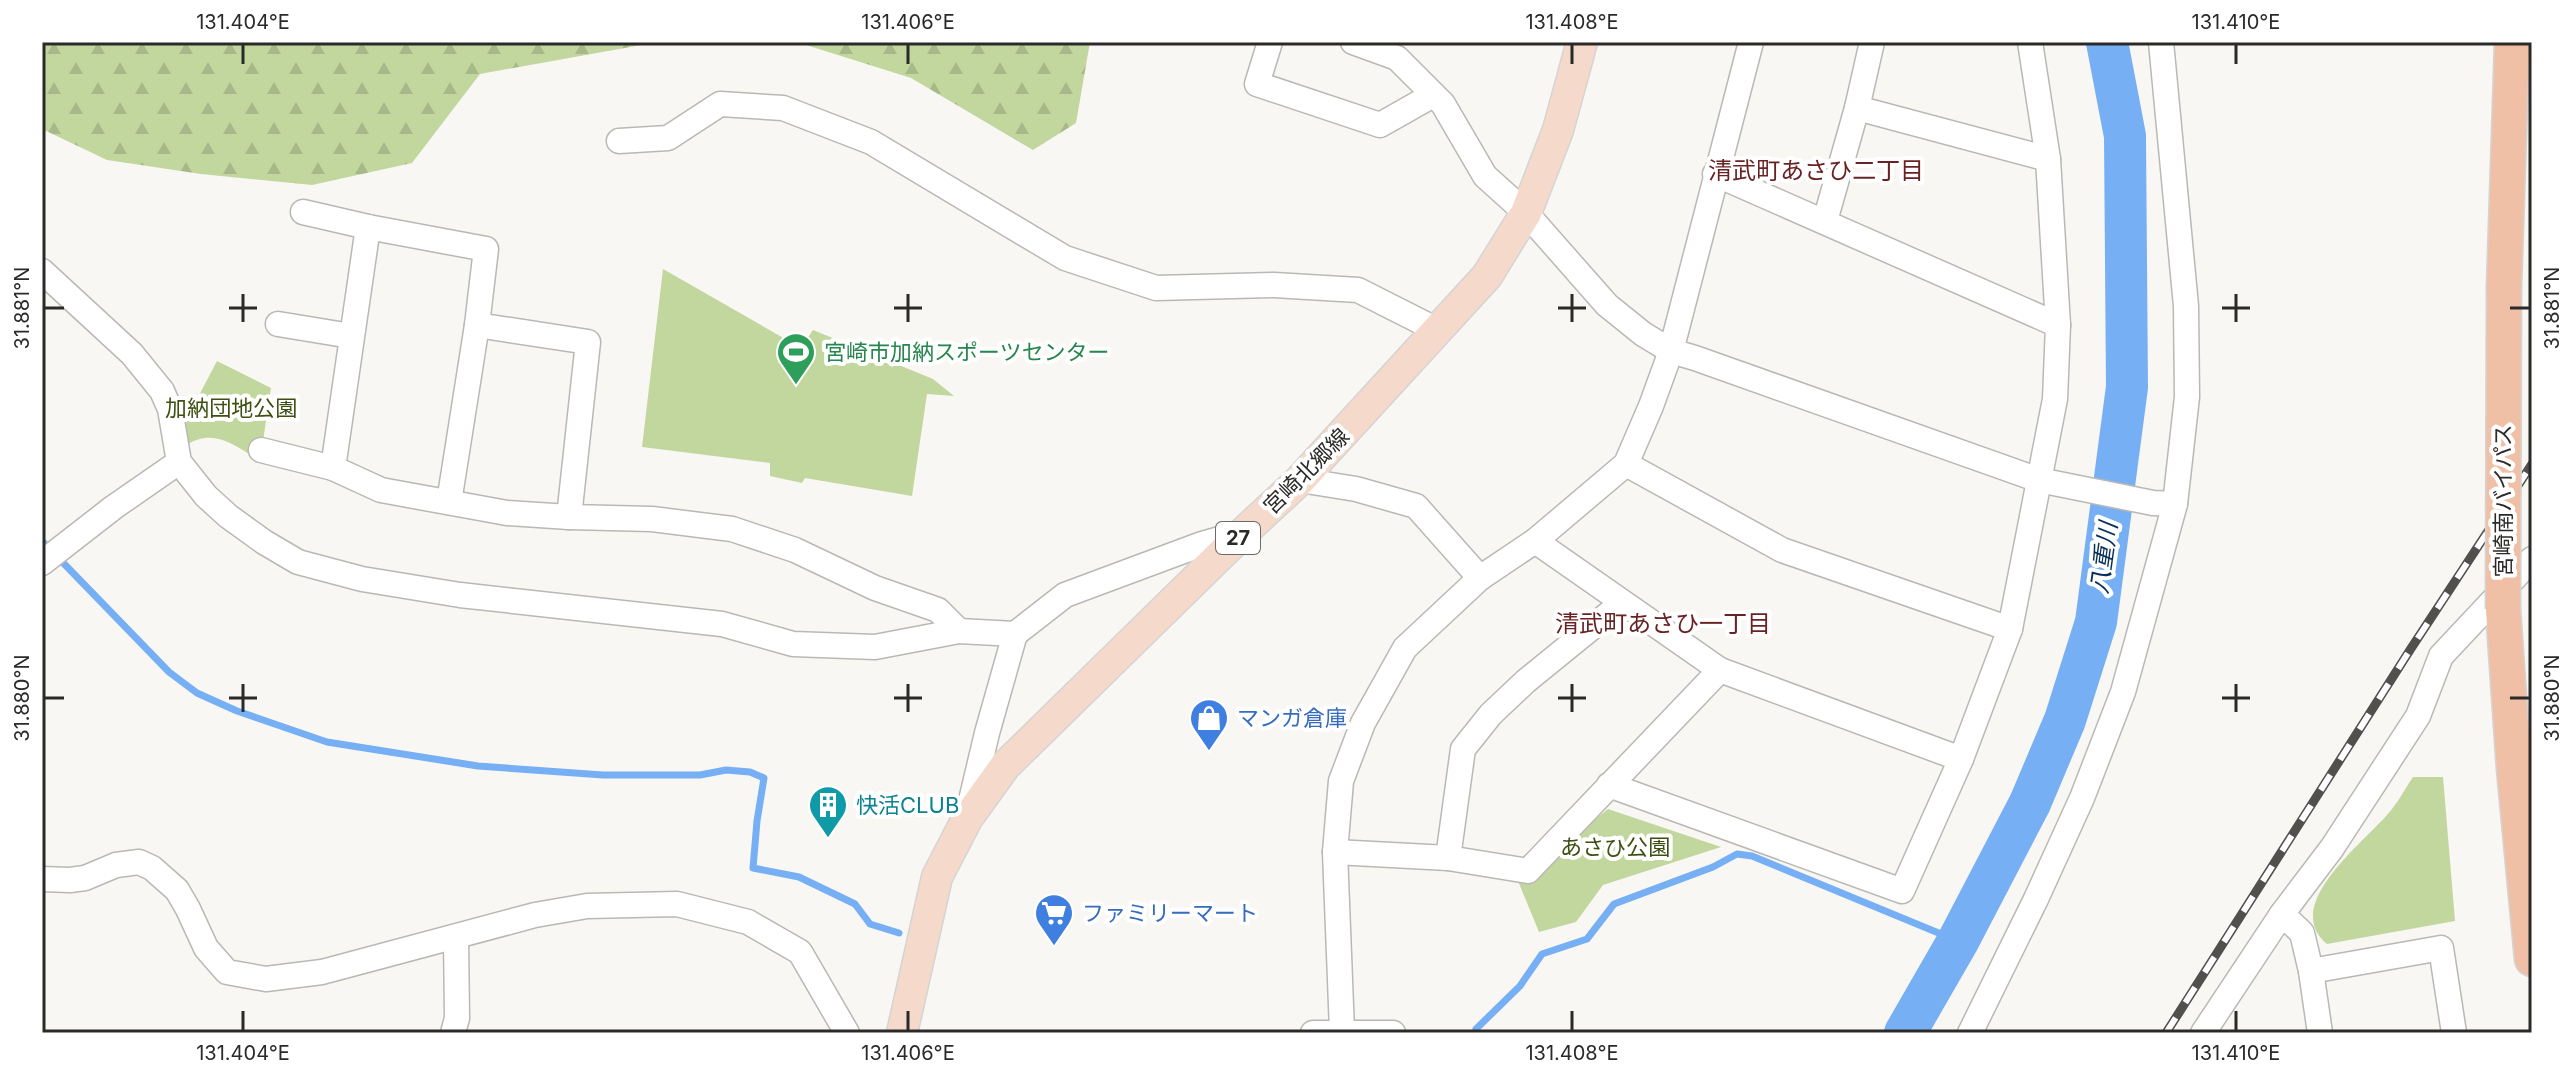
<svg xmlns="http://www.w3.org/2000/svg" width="2574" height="1075" viewBox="0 0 2574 1075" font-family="Inter,'Noto Sans JP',sans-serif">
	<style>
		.forest { fill: url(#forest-firs) }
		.green { fill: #c2d79e }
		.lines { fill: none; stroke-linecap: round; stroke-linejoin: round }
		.stream { stroke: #76aff4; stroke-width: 7 }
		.river { stroke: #76aff4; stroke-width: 42 }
		.minor-casing { stroke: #bab8b5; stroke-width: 27 }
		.major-casing { stroke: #d5d4d4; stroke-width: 33 }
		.highway-casing { stroke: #d5d4d4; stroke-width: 37 }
		.minor { stroke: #fff; stroke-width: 24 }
		.major { stroke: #f5d9ca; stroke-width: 30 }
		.highway { stroke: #efc0a6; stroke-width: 34 }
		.rail-casing { stroke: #52504f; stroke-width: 9 }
		.rail { stroke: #fff; stroke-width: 6; stroke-dasharray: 18; stroke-linecap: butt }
		.highway-bridge-casing { stroke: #d5d4d4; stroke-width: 37; stroke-linecap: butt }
		.highway-bridge { stroke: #efc0a6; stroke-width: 34 }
		.ticks { fill: none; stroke: #2b2a29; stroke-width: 3 }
		.labels { text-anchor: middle; stroke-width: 8; stroke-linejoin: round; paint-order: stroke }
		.shield { fill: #fff; stroke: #6b6a69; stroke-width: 2 }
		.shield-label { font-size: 20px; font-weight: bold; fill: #2b2a29 }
		.leisure-label { font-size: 22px; fill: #27864d; stroke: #fff; text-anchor: start }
		.park-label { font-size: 22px; fill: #3d4f11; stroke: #fff }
		.street-label { font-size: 22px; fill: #2b2a29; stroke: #fff }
		.shop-label { font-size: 22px; fill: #366cbe; stroke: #fff; text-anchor: start }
		.culture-label { font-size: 22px; fill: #0d838f; stroke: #fff; text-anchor: start }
		.neighbourhood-label { font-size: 24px; fill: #692324; stroke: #fff }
		.water-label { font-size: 24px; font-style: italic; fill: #072f5a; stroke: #fff }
		.neatline { fill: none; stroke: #2b2a29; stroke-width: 3 }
		.ticks-label { font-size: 20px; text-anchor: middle; fill: #2b2a29 }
	</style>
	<defs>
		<pattern id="forest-firs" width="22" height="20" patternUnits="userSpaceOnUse" patternTransform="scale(2)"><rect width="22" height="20" fill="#c2d79e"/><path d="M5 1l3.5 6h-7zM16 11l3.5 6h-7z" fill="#a7b988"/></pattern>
	</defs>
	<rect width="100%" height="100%" fill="#f9f7f4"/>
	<!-- forest -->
	<polygon class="forest" points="42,42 1090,42 1076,123 1033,150 911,78 806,45 658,42 480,74 412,163 312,185 201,174 107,160 42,129"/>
	<!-- green -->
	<g class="green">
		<polygon points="663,269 801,348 813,330 933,379 954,396 927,394 912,496 805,478 802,483 770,476 770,463 642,447"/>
		<path d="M217,361l54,27 -11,73c-26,-16 -47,-34 -75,-15v-24z"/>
		<path d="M2413,777h30l12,144 -128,23c-48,-40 41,-104 65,-135 8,-10 14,-22 21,-32z"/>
		<polygon points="1608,809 1721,847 1603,885 1576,922 1539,932 1518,881"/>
	</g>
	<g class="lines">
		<!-- stream -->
		<g class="stream">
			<polyline points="42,541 169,672 197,693 237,711 327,742 478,766 603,775 700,775 726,770 750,772 764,778 757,821 753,868 799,877 855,904 870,924 899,933"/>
			<polyline points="1476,1029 1520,986 1542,954 1587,939 1614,904 1713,867 1737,854 1752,856 1958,941"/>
		</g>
		<!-- river -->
		<polyline class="river" points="1905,1033 1958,941 2030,803 2065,720 2096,622 2127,387 2125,136 2107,42"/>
		<!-- minor casing -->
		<g class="minor-casing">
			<g id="minor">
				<polyline points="1270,42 1257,84 1380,125 1433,95"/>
				<polyline points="1353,42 1397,58 1443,104 1485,176 1526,213 1607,305 1643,334 1671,351 1695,358 2039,480 2153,503 2175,504"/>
				<polyline points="1857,108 2048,159"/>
				<polyline points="619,141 668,138 720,104 783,108 871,142 1065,258 1156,288 1274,285 1358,290 1439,331"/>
				<polyline points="1715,174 2058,325"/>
				<polyline points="303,212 368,227 486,249 477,325 449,502"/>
				<polyline points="1825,221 1857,108 1872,42"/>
				<polyline points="368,227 333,468 381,490 507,513 569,517 588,342 477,325"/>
				<polyline points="42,271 132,354 162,391 170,409 179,462 206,496 228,516 264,542 298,562 362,579 460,595 722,624 793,644 875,647 959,631 1015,634"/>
				<polyline points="278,324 351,336"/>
				<polyline points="261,450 333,468"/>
				<polyline points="1626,464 1782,550 2010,629"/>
				<polyline points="1300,480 1356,489 1416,506 1480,578"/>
				<polyline points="569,517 652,519 732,529 795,550 875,588 938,610 959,631"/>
				<polyline points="1535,541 1720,670 1961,759"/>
				<polyline points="42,563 114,507 179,462"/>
				<polyline points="1609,785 1902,891 1961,759 2010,629 2055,399 2058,325 2048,159 2030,42"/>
				<polyline points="968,813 987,733 1015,634 1065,595 1202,544 1244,532"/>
				<polyline points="1335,852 1448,858 1528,871 1720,670"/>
				<polyline points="1448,858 1463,749 1491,714 1526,681 1622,603"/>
				<polyline points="42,879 70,880 85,878 116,865 139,862 152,868 177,890 188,909 206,948 227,972 266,979 322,972 535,915 587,906 677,904 748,922 800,952 847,1033"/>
				<polyline points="2282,914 2302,933 2311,971 2320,1033"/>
				<polyline points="2311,971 2441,948 2454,1033"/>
				<polyline points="1342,1031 1335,852 1341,781 1363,723 1405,648 1480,578 1535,541 1626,464 1651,406 1671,351 1751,42"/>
				<polyline points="453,1033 457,1018 456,937"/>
				<polyline points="1313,1033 1393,1033"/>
				<polyline points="1970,1033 2036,899 2082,798 2123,692 2175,504 2187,397 2186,306 2161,42"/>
				<polyline points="2203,1033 2282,914 2332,848 2418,716 2441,656 2532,559"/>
			</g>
		</g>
		<!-- major casing -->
		<g class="major-casing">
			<polyline id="major" points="902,1033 937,877 967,819 1005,766 1244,532 1300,480 1487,276 1526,213 1558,130 1582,42"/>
		</g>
		<!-- highway casing -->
		<g class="highway-casing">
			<g id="highway">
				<polyline points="2504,287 2512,42"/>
				<polyline points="2503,609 2514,769 2532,959"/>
			</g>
		</g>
		<!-- minor -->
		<use href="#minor" class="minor"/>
		<!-- major -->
		<use href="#major" class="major"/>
		<!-- highway -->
		<use href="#highway" class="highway"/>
		<!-- rail casing -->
		<g class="rail-casing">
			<polyline id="rail" points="2166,1033 2410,650 2532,464"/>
		</g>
		<!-- rail -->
		<use href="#rail" class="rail"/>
		<!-- highway-bridge casing -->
		<g class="highway-bridge-casing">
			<polyline id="highway-bridge" points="2503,609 2504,287"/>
		</g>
		<!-- highway-bridge -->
		<use href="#highway-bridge" class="highway-bridge"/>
	</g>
	<!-- ticks -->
	<path class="ticks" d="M243,44v20M908,44v20M1572,44v20M2236,44v20M243,294v28M908,294v28M1572,294v28M2236,294v28M44,308h20M229,308h28M894,308h28M1558,308h28M2222,308h28M2510,308h20M243,684v28M908,684v28M1572,684v28M2236,684v28M44,698h20M229,698h28M894,698h28M1558,698h28M2222,698h28M2510,698h20M243,1011v20M908,1011v20M1572,1011v20M2236,1011v20"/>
	<!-- icons -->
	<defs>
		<g id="stadium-pin" transform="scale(2)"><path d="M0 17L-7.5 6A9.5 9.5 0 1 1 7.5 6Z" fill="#2e9e5b" stroke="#fff"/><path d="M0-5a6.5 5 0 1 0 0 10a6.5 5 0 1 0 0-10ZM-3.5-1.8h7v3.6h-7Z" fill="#fff"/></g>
		<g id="shop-pin" transform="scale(2)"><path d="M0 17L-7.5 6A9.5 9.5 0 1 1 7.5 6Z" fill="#3f7fe0" stroke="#fff"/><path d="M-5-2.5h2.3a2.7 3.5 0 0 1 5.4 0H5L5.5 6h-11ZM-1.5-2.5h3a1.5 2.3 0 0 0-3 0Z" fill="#fff"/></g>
		<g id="building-pin" transform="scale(2)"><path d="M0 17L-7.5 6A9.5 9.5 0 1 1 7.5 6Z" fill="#0f9aa8" stroke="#fff"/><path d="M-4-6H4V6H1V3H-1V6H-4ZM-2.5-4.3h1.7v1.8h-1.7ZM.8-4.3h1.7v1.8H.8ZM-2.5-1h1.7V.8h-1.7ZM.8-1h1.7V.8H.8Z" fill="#fff"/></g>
		<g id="supermarket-pin" transform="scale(2)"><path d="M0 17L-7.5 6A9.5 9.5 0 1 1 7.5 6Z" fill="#3f7fe0" stroke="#fff"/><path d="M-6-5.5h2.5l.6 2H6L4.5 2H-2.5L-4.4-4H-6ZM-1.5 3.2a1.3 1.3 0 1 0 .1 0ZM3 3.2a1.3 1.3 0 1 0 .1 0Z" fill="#fff"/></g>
	</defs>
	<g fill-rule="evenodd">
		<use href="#stadium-pin" x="796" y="352"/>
		<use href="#shop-pin" x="1209" y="718"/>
		<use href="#building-pin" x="828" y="805"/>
		<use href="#supermarket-pin" x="1054" y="913"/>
	</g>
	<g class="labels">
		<!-- shield labels -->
		<rect class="shield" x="1216" y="522" width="44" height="32" rx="6"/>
		<g class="shield-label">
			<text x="1238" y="545">27</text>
		</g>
		<!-- leisure labels -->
		<g class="leisure-label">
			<text x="824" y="360">宮崎市加納スポーツセンター</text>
		</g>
		<!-- park labels -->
		<g class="park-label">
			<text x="231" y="416">加納団地公園</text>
			<text x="1615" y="855">あさひ公園</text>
		</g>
		<!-- street labels -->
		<g class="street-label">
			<text transform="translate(1306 471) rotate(-45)" y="8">宮崎北郷線</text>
			<text transform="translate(2503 501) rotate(-90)" y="8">宮崎南バイパス</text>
		</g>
		<!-- shop labels -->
		<g class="shop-label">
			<text x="1237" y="726">マンガ倉庫</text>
			<text x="1082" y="921">ファミリーマート</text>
		</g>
		<!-- culture labels -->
		<g class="culture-label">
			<text x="856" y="813">快活CLUB</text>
		</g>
		<!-- neighbourhood labels -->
		<g class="neighbourhood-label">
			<text x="1816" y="179">清武町あさひ二丁目</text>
			<text x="1663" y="632">清武町あさひ一丁目</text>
		</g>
		<!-- water labels -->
		<g class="water-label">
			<text transform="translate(2104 558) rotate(-82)" y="8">八重川</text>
		</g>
	</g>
	<!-- border -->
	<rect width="2574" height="1075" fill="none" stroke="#ffffff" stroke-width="88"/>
	<rect x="44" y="44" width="2486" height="987" class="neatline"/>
	<g class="ticks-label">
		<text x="243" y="29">131.404°E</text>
		<text x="908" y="29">131.406°E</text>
		<text x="1572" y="29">131.408°E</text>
		<text x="2236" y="29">131.410°E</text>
		<text transform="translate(22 308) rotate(-90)" y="7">31.881°N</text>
		<text transform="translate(2552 308) rotate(-90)" y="7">31.881°N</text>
		<text transform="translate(22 698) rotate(-90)" y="7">31.880°N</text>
		<text transform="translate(2552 698) rotate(-90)" y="7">31.880°N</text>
		<text x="243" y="1060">131.404°E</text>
		<text x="908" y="1060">131.406°E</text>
		<text x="1572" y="1060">131.408°E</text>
		<text x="2236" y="1060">131.410°E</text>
	</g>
</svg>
